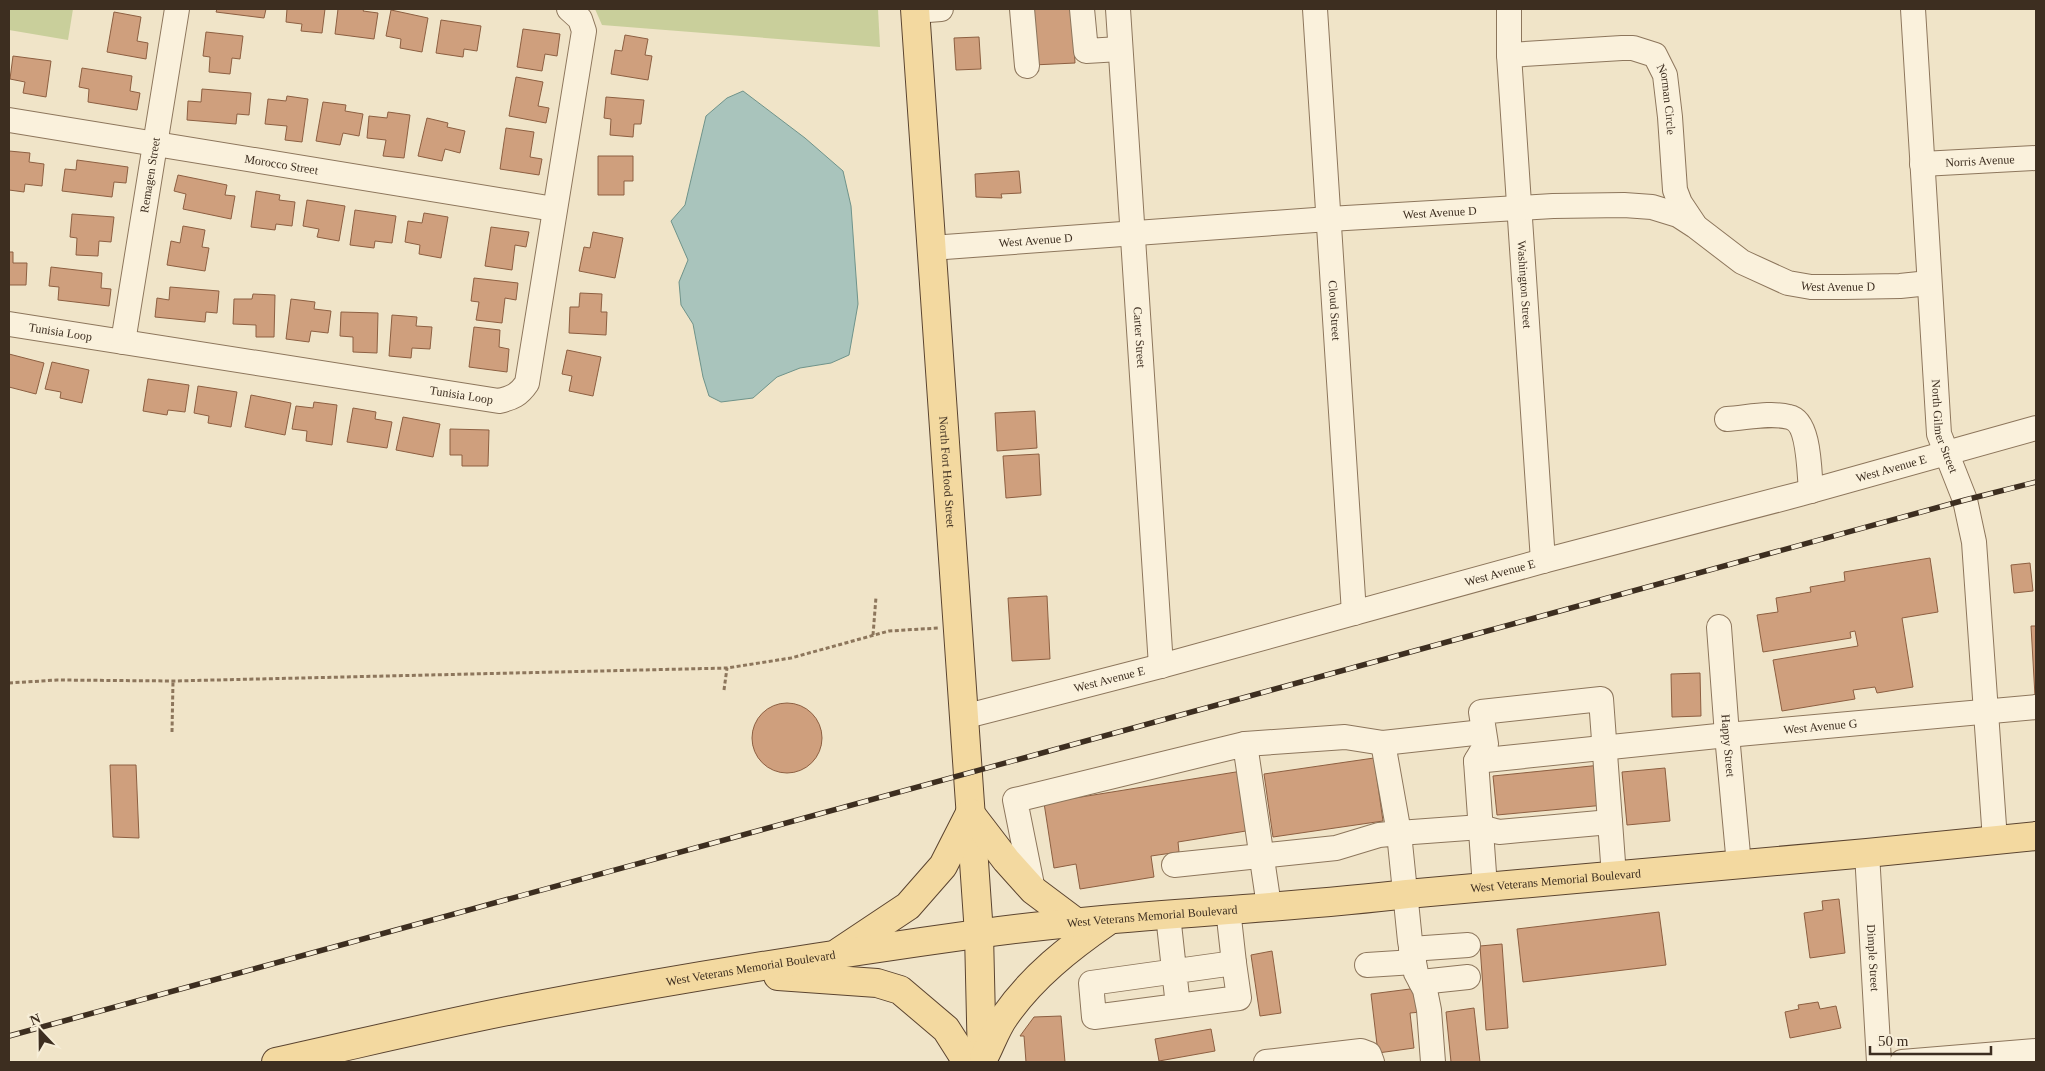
<svg xmlns="http://www.w3.org/2000/svg" width="2045" height="1071" viewBox="0 0 2045 1071" font-family="'Times New Roman',serif">
	<style>
		.green { fill: #c9cf9b }
		.water { fill: #a9c4bc; stroke: #6f938a }
		.building { fill: #cf9f7d; stroke: #8d5f41 }
		.lines { fill: none; stroke-linecap: round; stroke-linejoin: round }
		.minor-casing { stroke: #8d765c; stroke-width: 26 }
		.major-casing { stroke: #5b4430; stroke-width: 30 }
		.path { stroke: #8d765c; stroke-width: 3; stroke-dasharray: 4 2.5; stroke-linecap: butt }
		.minor { stroke: #faf1dc; stroke-width: 24 }
		.major { stroke: #f3d9a0; stroke-width: 28 }
		.rail-casing { stroke: #3d2e20; stroke-width: 5.5 }
		.rail { stroke: #f7eed8; stroke-width: 4; stroke-dasharray: 11; stroke-linecap: butt }
		.labels { text-anchor: middle; stroke-width: 5; stroke-linejoin: round; paint-order: stroke }
		.street-label { font-size: 12px; fill: #3d2e20; stroke: #f7eed8 }
	</style>
	<rect width="100%" height="100%" fill="#f0e4c8"/>
	<!-- green -->
	<g class="green">
		<polygon points="9,9 73,9 68,40 9,30"/>
		<polygon points="595,9 878,9 880,47 602,25"/>
	</g>
	<!-- water -->
	<polygon class="water" points="743,91 805,138 843,171 851,206 858,304 849,355 831,363 800,368 777,377 753,398 721,402 709,396 703,377 693,324 681,305 679,282 688,260 671,221 685,205 706,116 727,98"/>
	<!-- building -->
	<g class="building">
		<polygon points="217,9 266,9 264,18 216,12"/>
		<polygon points="287,9 325,9 322,33 301,31 302,24 286,22"/>
		<polygon points="338,9 364,9 363,11 378,13 374,39 335,34"/>
		<polygon points="1030,9 1072,9 1075,63 1033,65"/>
		<polygon points="391,10 428,18 422,52 400,48 401,39 386,36"/>
		<polygon points="114,12 141,17 137,41 148,43 146,59 107,52"/>
		<polygon points="441,20 481,26 477,51 464,49 463,57 436,53"/>
		<polygon points="523,29 560,34 557,56 545,54 542,71 517,67"/>
		<polygon points="206,32 243,36 240,59 232,58 230,74 209,72 210,57 203,56"/>
		<polygon points="625,35 648,39 645,55 652,56 648,80 611,74 615,50 622,51"/>
		<polygon points="979,37 981,69 956,70 954,38"/>
		<polygon points="13,56 51,61 46,97 23,93 25,82 10,79"/>
		<polygon points="82,68 132,76 130,91 140,93 137,110 88,102 89,89 79,87"/>
		<polygon points="516,77 543,82 538,106 549,108 546,123 509,116"/>
		<polygon points="202,89 251,93 249,115 237,114 236,124 187,120 188,101 201,102"/>
		<polygon points="287,96 308,99 302,142 285,140 287,126 265,124 268,99 286,101"/>
		<polygon points="606,97 644,100 641,124 634,124 633,137 610,135 611,119 604,118"/>
		<polygon points="323,102 346,105 345,111 363,114 359,136 343,133 340,145 316,141"/>
		<polygon points="388,112 410,115 404,158 383,156 386,140 367,138 369,116 387,118"/>
		<polygon points="427,118 448,123 447,127 465,131 460,153 445,149 442,161 418,156"/>
		<polygon points="506,128 534,132 530,157 542,159 539,175 500,169"/>
		<polygon points="9,151 30,153 29,162 44,164 42,186 25,184 24,192 9,190"/>
		<polygon points="598,156 633,156 633,181 624,181 624,195 598,195"/>
		<polygon points="77,160 128,167 126,183 114,182 112,197 62,191 65,169 76,170"/>
		<polygon points="1019,171 1021,193 1001,194 1002,198 976,197 975,174"/>
		<polygon points="178,175 227,185 225,195 235,196 231,219 183,209 186,194 174,191"/>
		<polygon points="256,191 280,195 279,200 295,202 292,226 276,224 275,230 251,227"/>
		<polygon points="307,200 345,206 339,241 317,237 319,229 303,226"/>
		<polygon points="355,210 396,216 392,243 375,241 374,248 350,245"/>
		<polygon points="424,213 448,217 441,258 419,254 420,245 405,242 408,221 422,223"/>
		<polygon points="72,214 114,217 111,242 99,241 98,256 76,255 77,238 70,237"/>
		<polygon points="183,226 205,230 202,247 209,248 205,271 167,265 171,241 180,243"/>
		<polygon points="491,227 529,232 526,247 515,245 512,270 485,266"/>
		<polygon points="593,232 623,238 615,278 579,271 584,247 590,248"/>
		<polygon points="9,252 13,252 13,263 27,263 26,285 9,285"/>
		<polygon points="51,267 102,273 101,288 111,289 109,306 58,300 59,287 49,286"/>
		<polygon points="474,278 518,283 516,300 505,298 502,323 476,320 479,302 471,301"/>
		<polygon points="170,287 219,291 217,313 206,312 205,322 155,317 157,298 169,300"/>
		<polygon points="580,293 602,294 601,312 607,312 606,335 569,333 570,307 579,307"/>
		<polygon points="253,294 275,295 274,337 256,337 256,325 233,324 234,299 252,299"/>
		<polygon points="291,299 315,302 314,309 331,311 328,333 311,331 309,342 286,339"/>
		<polygon points="341,312 378,313 377,353 353,352 353,337 340,336"/>
		<polygon points="392,315 417,317 416,326 432,327 430,349 412,348 411,358 389,356"/>
		<polygon points="474,327 500,330 499,347 509,349 507,372 469,367"/>
		<polygon points="567,350 601,357 593,396 569,391 572,376 562,374"/>
		<polygon points="9,354 44,363 36,394 9,387"/>
		<polygon points="52,362 89,370 82,403 60,398 61,392 45,389"/>
		<polygon points="148,379 189,385 185,412 168,410 167,415 143,411"/>
		<polygon points="198,386 237,392 231,427 208,423 209,416 194,413"/>
		<polygon points="251,395 291,403 285,435 245,427"/>
		<polygon points="314,402 337,405 332,445 306,441 307,431 292,429 296,406 313,408"/>
		<polygon points="353,408 376,412 375,419 392,422 387,448 347,442"/>
		<polygon points="1035,411 1037,448 997,451 995,413"/>
		<polygon points="403,417 440,424 433,457 396,450"/>
		<polygon points="450,429 489,430 488,466 462,466 462,455 450,455"/>
		<polygon points="1039,454 1041,495 1006,498 1003,456"/>
		<polygon points="1930,558 1938,612 1902,618 1913,687 1877,693 1875,687 1853,690 1855,699 1782,711 1773,660 1858,646 1855,631 1850,632 1851,638 1763,652 1757,615 1778,612 1776,598 1811,592 1810,587 1845,581 1844,572"/>
		<polygon points="2030,563 2033,591 2014,593 2011,565"/>
		<polygon points="1047,596 1050,659 1012,661 1008,598"/>
		<polygon points="2031,626 2036,626 2036,696 2035,696"/>
		<polygon points="1700,673 1701,716 1672,717 1671,674"/>
		<circle cx="787" cy="738" r="35"/>
		<polygon points="1374,758 1383,821 1273,837 1264,774"/>
		<polygon points="110,765 136,765 139,838 113,837"/>
		<polygon points="1601,765 1605,805 1497,815 1493,776"/>
		<polygon points="1665,768 1670,821 1627,825 1622,772"/>
		<polygon points="1242,771 1252,830 1178,842 1179,852 1151,856 1154,877 1080,889 1076,864 1054,868 1044,803"/>
		<polygon points="1839,899 1845,953 1810,958 1804,913 1823,910 1822,901"/>
		<polygon points="1659,912 1666,965 1523,982 1517,929"/>
		<polygon points="1502,944 1508,1028 1486,1030 1480,946"/>
		<polygon points="1272,951 1281,1013 1260,1016 1251,955"/>
		<polygon points="1418,988 1421,1012 1410,1013 1414,1048 1378,1053 1371,994"/>
		<polygon points="1818,1002 1820,1009 1836,1006 1841,1028 1790,1038 1785,1012 1799,1009 1798,1005"/>
		<polygon points="1474,1008 1480,1062 1451,1062 1446,1012"/>
		<polygon points="1061,1016 1065,1062 1026,1062 1024,1036 1020,1036 1034,1017"/>
		<polygon points="1211,1029 1215,1051 1159,1061 1155,1039"/>
	</g>
	<g class="lines">
		<!-- minor casing -->
		<g class="minor-casing">
			<g id="minor">
				<polyline points="1022,9 1027,66"/>
				<polyline points="1082,9 1086,51 1120,49"/>
				<path id="s1" d="M1118,9l43,657"/>
				<path id="s2" d="M1315,9l39,604"/>
				<path id="s3" d="M1509,9v46l34,506"/>
				<path id="s4" d="M1913,9l26,425 26,66 9,42 21,298"/>
				<polyline points="915,11 941,9"/>
				<path id="s5" d="M1509,55l113,-7h11l22,7 10,20 5,42 5,73 5,13 14,21"/>
				<path id="s6" d="M9,120l545,89"/>
				<path id="s7" d="M1922,164l114,-6"/>
				<path id="s8" d="M931,248l398,-29 224,-13 71,-1 28,2 26,8 17,11 47,36 46,21 23,4h32l57,-1 29,-3"/>
				<path id="s9" d="M9,324l490,77c13,-3 20,-6 28,-18l57,-352 -4,-12 -11,-10"/>
				<path id="s10" d="M123,342l54,-333"/>
				<path d="M1727,419c19,-1 43,-7 62,-2 21,4 20,55 22,74"/>
				<path id="s11" d="M1719,627l8,108 12,130"/>
				<path id="s12" d="M963,717l198,-51 382,-105 257,-67 236,-66"/>
				<polyline points="1383,743 1399,833 1481,827 1499,832 1610,822"/>
				<polyline points="1245,744 1345,737 1383,743 1483,732"/>
				<path id="s13" d="M1476,761l251,-26 309,-28"/>
				<path id="s14" d="M1867,853l12,209"/>
				<polyline points="1174,865 1336,848 1379,835 1399,833 1410,941 1416,973 1425,990 1429,1010 1433,1062"/>
				<polyline points="1485,887 1476,761 1486,744 1481,712 1601,699 1614,876"/>
				<polyline points="1033,890 1015,800 1245,744 1269,906"/>
				<polyline points="1228,909 1234,963"/>
				<polyline points="1168,915 1178,1006 1239,998 1234,963 1091,983 1094,1017 1178,1006"/>
				<polyline points="1411,949 1468,945"/>
				<polyline points="1367,965 1414,962"/>
				<polyline points="1421,982 1468,977"/>
				<polyline points="1266,1062 1361,1051 1369,1054 1372,1062"/>
				<polyline points="1902,1062 2036,1051"/>
			</g>
		</g>
		<!-- major casing -->
		<g class="major-casing">
			<g id="major">
				<path id="s15" d="M915,9l64,925 3,128"/>
				<polyline points="970,813 1006,860 1033,890 1077,923"/>
				<polyline points="839,952 908,906 943,866 970,813"/>
				<polyline points="778,976 877,983 900,990 946,1029 967,1062"/>
				<path d="M984,1057c7,-13 12,-29 21,-41 27,-39 64,-68 103,-95"/>
				<path id="s16" d="M276,1062c82,-18 164,-38 247,-54 151,-29 303,-53 454,-74 143,-20 287,-23 430,-40l460,-41 169,-17"/>
			</g>
		</g>
		<!-- path -->
		<g class="path">
			<polyline points="873,635 876,597"/>
			<polyline points="9,683 57,680 173,681 727,668 791,658 889,631 938,628"/>
			<polyline points="724,690 727,668"/>
			<polyline points="172,732 173,681"/>
		</g>
		<!-- minor -->
		<use href="#minor" class="minor"/>
		<!-- major -->
		<use href="#major" class="major"/>
		<!-- rail casing -->
		<g class="rail-casing">
			<polyline id="rail" points="9,1036 1965,500 2036,482"/>
		</g>
		<!-- rail -->
		<use href="#rail" class="rail"/>
	</g>
	<g class="labels">
		<!-- street labels -->
		<g class="street-label">
			<text dy="4" stroke="none"><textPath href="#s5" startOffset="194">Norman Circle</textPath></text>
			<text dy="4" stroke="none"><textPath href="#s7" startOffset="58">Norris Avenue</textPath></text>
			<text dy="4" stroke="none"><textPath href="#s6" startOffset="276">Morocco Street</textPath></text>
			<text dy="4" stroke="none"><textPath href="#s10" startOffset="169">Remagen Street</textPath></text>
			<text dy="4" stroke="none"><textPath href="#s8" startOffset="510">West Avenue D</textPath></text>
			<text dy="4" stroke="none"><textPath href="#s8" startOffset="105">West Avenue D</textPath></text>
			<text dy="4" stroke="none"><textPath href="#s3" startOffset="276">Washington Street</textPath></text>
			<text dy="4" stroke="none"><textPath href="#s8" startOffset="930">West Avenue D</textPath></text>
			<text dy="4" stroke="none"><textPath href="#s2" startOffset="302">Cloud Street</textPath></text>
			<text dy="4" stroke="none"><textPath href="#s9" startOffset="52">Tunisia Loop</textPath></text>
			<text dy="4" stroke="none"><textPath href="#s1" startOffset="329">Carter Street</textPath></text>
			<text dy="4" stroke="none"><textPath href="#s9" startOffset="458">Tunisia Loop</textPath></text>
			<text dy="4" stroke="none"><textPath href="#s4" startOffset="419">North Gilmer Street</textPath></text>
			<text dy="4" stroke="none"><textPath href="#s12" startOffset="961">West Avenue E</textPath></text>
			<text dy="4" stroke="none"><textPath href="#s15" startOffset="464">North Fort Hood Street</textPath></text>
			<text dy="4" stroke="none"><textPath href="#s12" startOffset="556">West Avenue E</textPath></text>
			<text dy="4" stroke="none"><textPath href="#s12" startOffset="151">West Avenue E</textPath></text>
			<text dy="4" stroke="none"><textPath href="#s13" startOffset="346">West Avenue G</textPath></text>
			<text dy="4" stroke="none"><textPath href="#s11" startOffset="119">Happy Street</textPath></text>
			<text dy="4" stroke="none"><textPath href="#s16" startOffset="1294">West Veterans Memorial Boulevard</textPath></text>
			<text dy="4" stroke="none"><textPath href="#s16" startOffset="889">West Veterans Memorial Boulevard</textPath></text>
			<text dy="4" stroke="none"><textPath href="#s14" startOffset="105">Dimple Street</textPath></text>
			<text dy="4" stroke="none"><textPath href="#s16" startOffset="484">West Veterans Memorial Boulevard</textPath></text>
		</g>
	</g>
	<!-- border -->
	<rect width="2045" height="1071" fill="none" stroke="#3d2e20" stroke-width="20"/>
	<!-- north arrow -->
	<g transform="translate(40 1031) rotate(338)" stroke="#f7eed8" stroke-width="4" paint-order="stroke">
	<path d="M0-4L9 19L0 12L-9 19Z" fill="#3d2e20"/>
	<text y="-8" font-size="14" font-weight="bold" text-anchor="middle" fill="#3d2e20">N</text>
	</g>
	<!-- scale -->
	<path d="M1870 1046v8h121v-8" fill="none" stroke="#3d2e20" stroke-width="2.5"/>
	<text x="1878" y="1046" font-size="15" fill="#3d2e20" stroke="#f7eed8" stroke-width="4" paint-order="stroke">50 m</text>
</svg>
